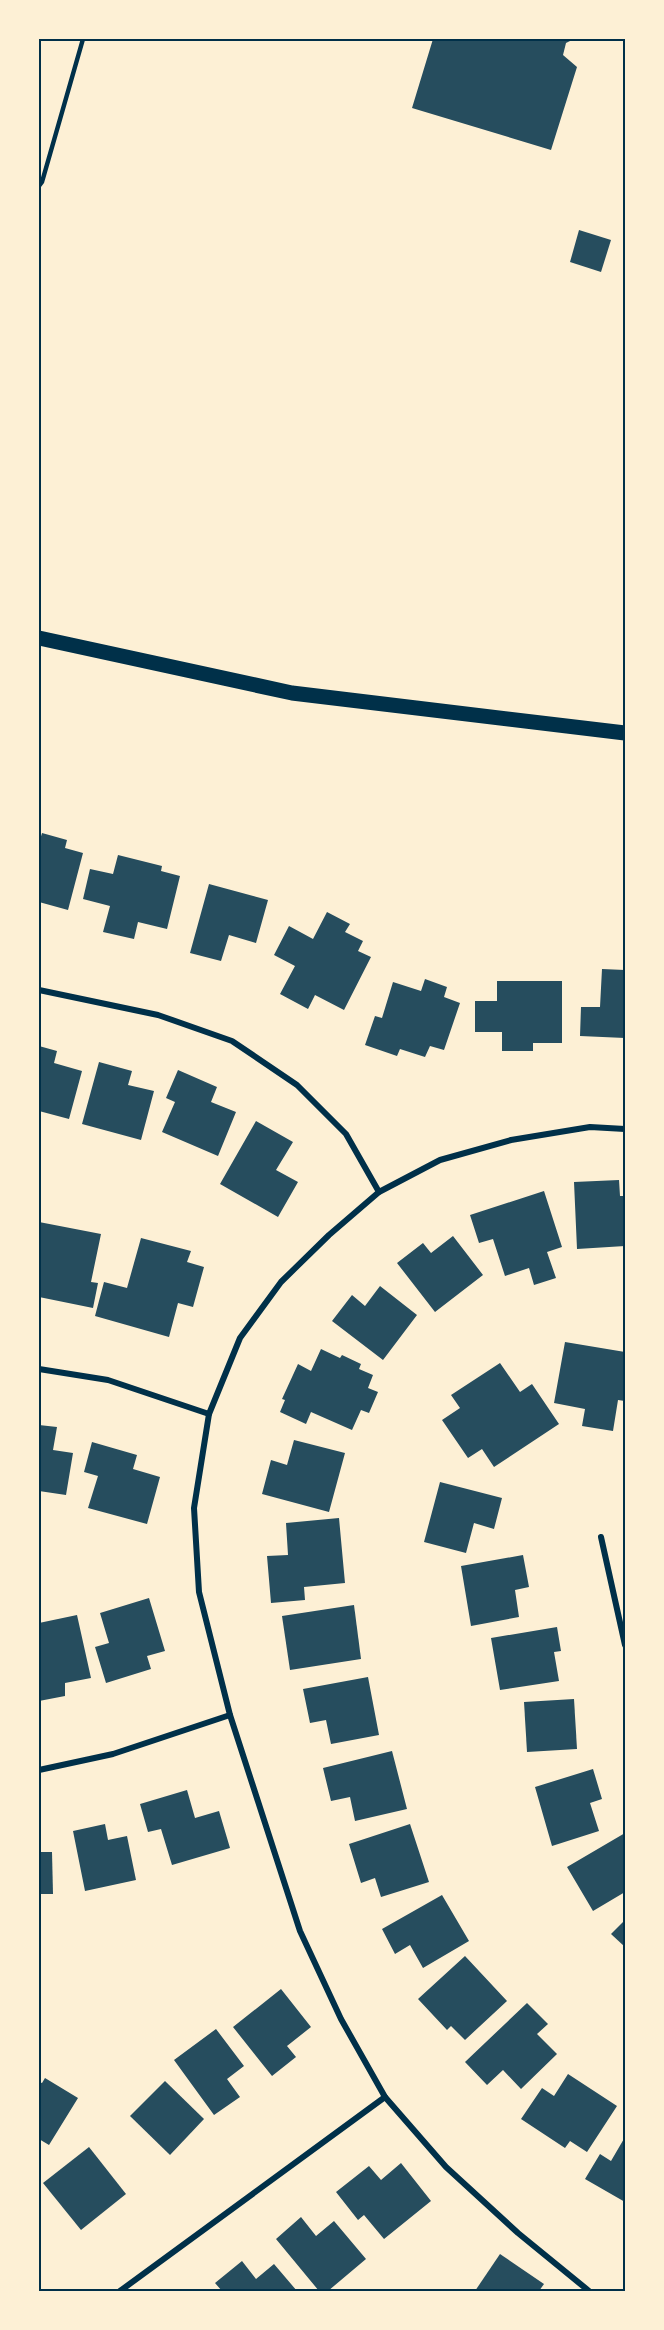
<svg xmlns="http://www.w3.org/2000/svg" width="664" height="2330" viewBox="0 0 664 2330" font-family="Rubik,sans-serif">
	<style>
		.building { fill: #264d5e }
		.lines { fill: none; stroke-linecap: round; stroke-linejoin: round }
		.service { stroke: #003049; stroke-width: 4.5 }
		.minor { stroke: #003049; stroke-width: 6 }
		.primary { stroke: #003049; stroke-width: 15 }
		.neatline { fill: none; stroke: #003049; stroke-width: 2 }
	</style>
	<rect width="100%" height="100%" fill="#fdf0d5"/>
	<!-- building -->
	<g class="building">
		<polygon points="433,39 574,39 566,43 563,55 577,67 551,150 412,108"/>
		<polygon points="579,230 611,240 601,272 570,262"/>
		<polygon points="42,833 67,840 65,848 83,853 68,910 39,902 39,843"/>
		<polygon points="118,855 162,866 161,871 180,876 167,929 138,922 134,939 103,932 110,906 83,899 90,869 113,874"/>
		<polygon points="209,884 268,900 256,943 229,935 221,961 190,953"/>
		<polygon points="327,912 350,924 345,932 363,941 358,951 371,957 344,1010 315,995 308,1009 280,994 295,966 274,955 289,926 313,939"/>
		<polygon points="602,969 625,970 625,1038 580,1036 581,1007 600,1007"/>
		<polygon points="425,979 447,987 444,997 460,1003 444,1050 430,1046 425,1057 400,1049 397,1056 365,1045 375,1016 382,1018 393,982 421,991"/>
		<polygon points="497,981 562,981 562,1043 533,1043 533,1051 502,1051 502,1032 475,1032 475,1001 497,1001"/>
		<polygon points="39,1046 57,1051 54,1063 82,1071 69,1119 39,1111"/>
		<polygon points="99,1062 132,1071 128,1085 154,1091 141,1140 82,1124"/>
		<polygon points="178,1070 217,1087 211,1102 236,1112 218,1156 162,1132 175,1102 166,1098"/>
		<polygon points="256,1121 293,1142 276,1170 298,1182 278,1217 220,1184"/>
		<polygon points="619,1180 620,1196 625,1196 625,1246 577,1249 574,1182"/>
		<polygon points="544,1191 562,1247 547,1252 556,1278 534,1285 529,1268 505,1276 493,1239 479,1243 470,1215"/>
		<polygon points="39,1222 101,1234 91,1282 98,1283 93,1308 39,1297"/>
		<polygon points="453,1236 483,1275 435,1312 397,1263 423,1243 431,1253"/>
		<polygon points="141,1238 191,1251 187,1262 204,1267 193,1307 178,1303 169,1337 95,1316 104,1282 127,1288"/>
		<polygon points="380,1286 417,1315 383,1360 332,1321 352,1295 365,1306"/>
		<polygon points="565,1342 625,1352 625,1401 618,1400 613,1431 582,1426 585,1409 554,1403"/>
		<polygon points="321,1349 340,1358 342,1355 361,1364 359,1369 373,1375 368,1388 378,1392 369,1413 361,1410 352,1430 311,1412 306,1424 280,1412 285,1400 282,1399 298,1364 311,1371"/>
		<polygon points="500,1363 520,1392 532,1384 559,1424 494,1467 482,1449 468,1458 442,1420 460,1408 451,1395"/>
		<polygon points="39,1425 57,1427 53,1450 73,1453 66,1495 39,1491"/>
		<polygon points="294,1440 345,1453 329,1512 262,1494 271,1460 287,1465"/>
		<polygon points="92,1442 137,1455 133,1469 160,1477 147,1524 88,1508 98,1476 84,1472"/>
		<polygon points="440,1482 502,1498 494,1529 474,1523 466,1553 424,1542"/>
		<polygon points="339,1518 345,1583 304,1587 305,1600 271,1603 267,1556 288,1555 286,1523"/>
		<polygon points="523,1555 529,1587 515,1590 519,1617 471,1626 461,1566"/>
		<polygon points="149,1598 165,1651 147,1656 151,1669 106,1683 95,1647 109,1643 100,1613"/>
		<polygon points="354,1605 361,1659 290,1670 282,1616"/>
		<polygon points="77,1615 91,1678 65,1683 65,1696 39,1701 39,1623"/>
		<polygon points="557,1627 561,1651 554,1652 559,1681 500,1690 491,1638"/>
		<polygon points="368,1677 379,1735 331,1744 326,1720 310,1723 303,1689"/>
		<polygon points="574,1699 577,1749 527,1752 524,1702"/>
		<polygon points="392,1751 407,1809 355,1821 350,1797 331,1801 323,1768"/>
		<polygon points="593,1769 602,1799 590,1803 599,1831 552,1846 535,1787"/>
		<polygon points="187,1790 195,1818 219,1811 230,1848 172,1865 161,1829 148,1832 140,1804"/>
		<polygon points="105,1824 108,1840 127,1836 136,1880 85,1891 73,1831"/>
		<polygon points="410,1824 429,1882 381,1897 375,1878 361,1883 349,1844"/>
		<polygon points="625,1833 625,1867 623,1868 625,1871 625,1892 593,1911 567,1867"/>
		<polygon points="39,1852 52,1852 53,1894 39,1894"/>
		<polygon points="442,1895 469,1941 423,1968 410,1945 395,1954 382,1929"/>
		<polygon points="625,1920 625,1947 611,1934"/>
		<polygon points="465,1956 507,2001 465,2040 451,2026 447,2030 418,1999"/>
		<polygon points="281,1989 311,2027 287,2046 296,2057 272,2076 233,2027"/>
		<polygon points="527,2003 548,2024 537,2034 557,2054 521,2089 503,2070 487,2085 465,2062"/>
		<polygon points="216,2029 244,2066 227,2079 240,2097 214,2115 174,2060"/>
		<polygon points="568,2074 617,2106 587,2152 570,2141 565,2148 521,2119 542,2088 554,2096"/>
		<polygon points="45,2078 78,2098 49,2145 39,2139 39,2082 42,2083"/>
		<polygon points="165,2081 204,2119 170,2155 130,2116"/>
		<polygon points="625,2137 625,2202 585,2179 600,2154 611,2161"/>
		<polygon points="89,2147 126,2194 81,2230 43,2183"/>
		<polygon points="401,2163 431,2201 384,2239 364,2215 358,2220 336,2192 369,2166 381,2180"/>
		<polygon points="301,2217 316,2236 334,2221 366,2259 328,2291 319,2291 276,2239"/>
		<polygon points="500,2254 544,2284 539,2291 475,2291"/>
		<polygon points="242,2261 256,2279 274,2264 297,2291 222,2291 215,2283"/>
	</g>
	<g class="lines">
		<!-- service -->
		<polyline class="service" points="39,186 42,182 83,39"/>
		<!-- minor -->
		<g class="minor">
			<polyline points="39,990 158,1015 232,1041 297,1085 346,1134 379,1192"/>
			<polyline points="39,1369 108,1380 209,1414"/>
			<polyline points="601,1537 625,1645"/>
			<polyline points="39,1770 113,1754 230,1715"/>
			<polyline points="120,2291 385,2097"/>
			<polyline points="589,2291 518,2233 446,2167 385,2097 341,2019 300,1931 230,1715 199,1592 194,1508 209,1414 240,1338 281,1282 329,1235 379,1192 440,1160 511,1140 590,1127 625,1129"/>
		</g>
		<!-- primary -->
		<polyline class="primary" points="39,638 292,693 625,733"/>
	</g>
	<!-- border -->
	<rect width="664" height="2330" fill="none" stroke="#fdf0d5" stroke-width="81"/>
	<rect x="40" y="40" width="584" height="2250" class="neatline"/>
</svg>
